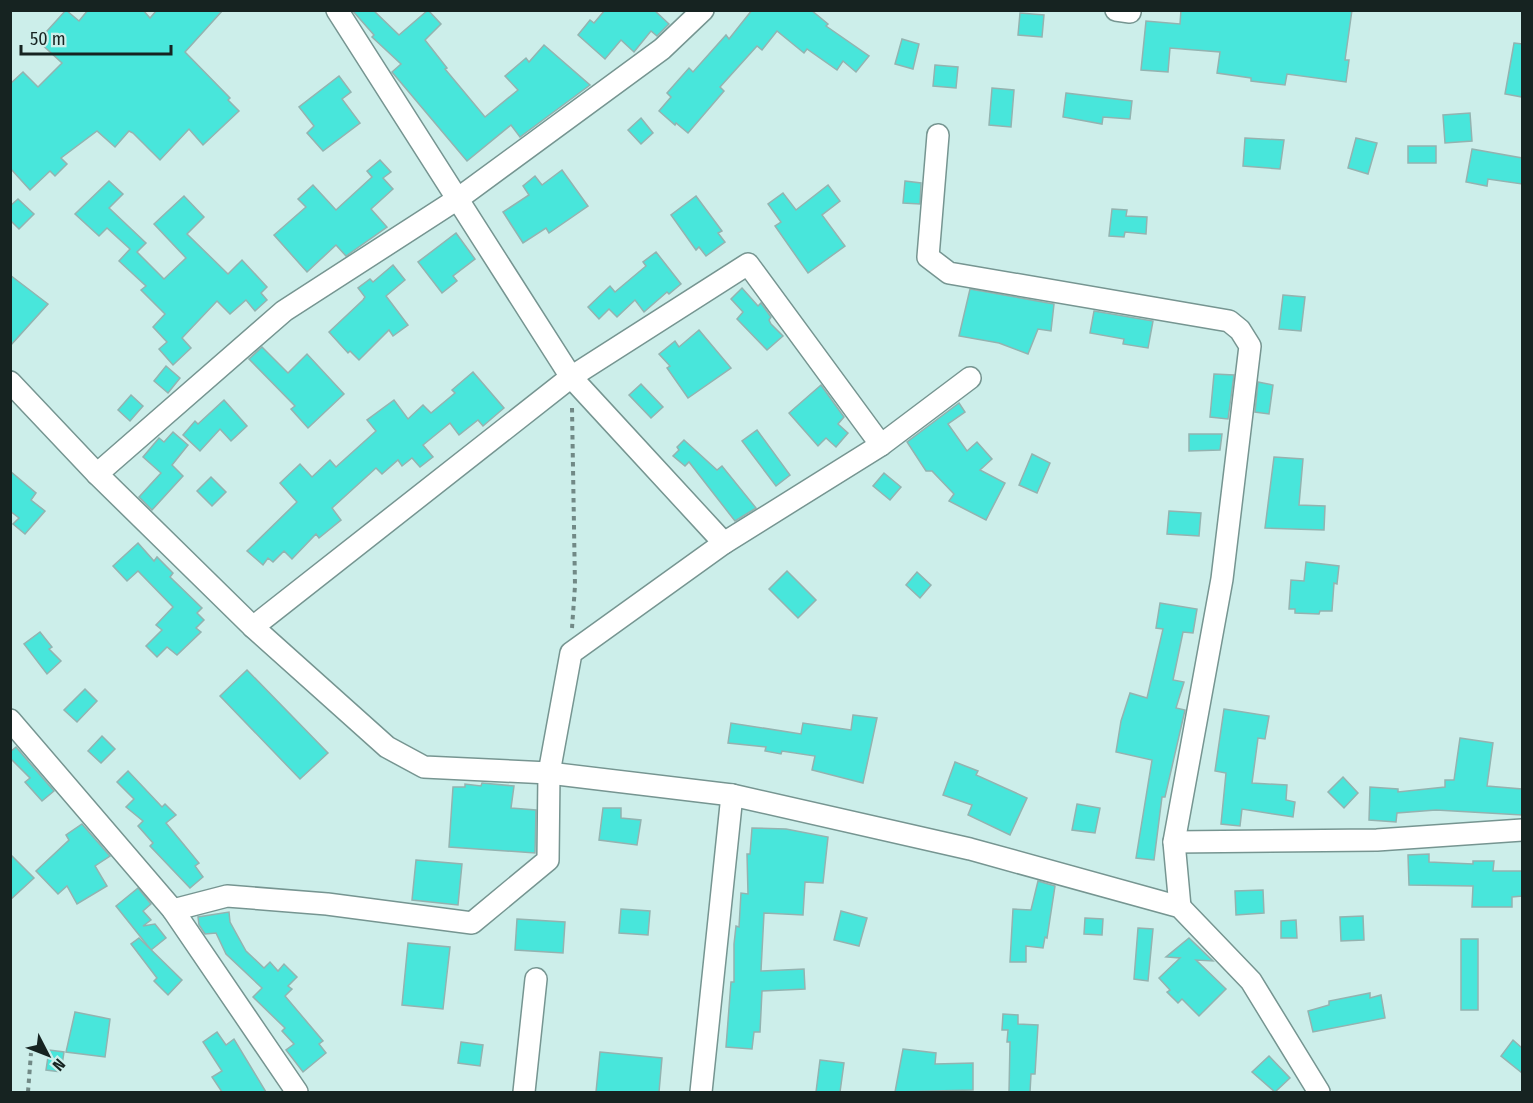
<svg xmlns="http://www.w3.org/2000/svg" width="1533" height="1103" viewBox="0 0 1533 1103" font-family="'Fira Sans Condensed',sans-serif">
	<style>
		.building { fill: #48e6db; stroke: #93b3b0; stroke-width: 1.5 }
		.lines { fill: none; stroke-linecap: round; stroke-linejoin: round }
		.minor-casing { stroke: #769591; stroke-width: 24 }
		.path { stroke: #718986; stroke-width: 4; stroke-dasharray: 4.5 4.5; stroke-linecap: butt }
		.minor { stroke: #fff; stroke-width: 21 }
	</style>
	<rect width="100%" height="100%" fill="#cceeea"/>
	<!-- building -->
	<g class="building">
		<polygon points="66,10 79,21 88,10 143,10 150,18 157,10 223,10 185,52 230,98 228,100 239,111 203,145 189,129 160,160 133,133 129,131 115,147 97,131 61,158 67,164 55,176 50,171 30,190 10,168 10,84 23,72 38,87 62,63 38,41"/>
		<polygon points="352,10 373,10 399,35 428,10 441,24 425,40 447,68 445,69 485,117 518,90 505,76 526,58 529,62 544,45 590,85 520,137 511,125 467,161 392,72 401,64 372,37 374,35"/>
		<polygon points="605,10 654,10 669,24 657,36 651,31 634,52 621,40 605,59 578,35 590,20 594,23"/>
		<polygon points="752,10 811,10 828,24 826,26 869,56 856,72 843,61 837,70 807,49 804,53 777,31 762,50 757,46 720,87 724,91 688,133 676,123 675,125 659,111 671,97 667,93 689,68 693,72 726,35 729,39"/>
		<polygon points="1181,10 1352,10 1345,60 1349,60 1346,82 1287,74 1285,85 1251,81 1251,78 1217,73 1220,52 1170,48 1168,72 1141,70 1146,21 1180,24"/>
		<polygon points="1020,13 1044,15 1042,37 1018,35"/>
		<polygon points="902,39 919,44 913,69 895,64"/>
		<polygon points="1514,43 1522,44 1522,97 1505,94"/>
		<polygon points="935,65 958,67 956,88 933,86"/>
		<polygon points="339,76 351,92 342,99 360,123 323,151 307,133 314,126 299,107"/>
		<polygon points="992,88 1014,90 1011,127 989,125"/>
		<polygon points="1066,93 1132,101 1130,119 1103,117 1102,124 1063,117"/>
		<polygon points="1470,113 1472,141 1445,143 1443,115"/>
		<polygon points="641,118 653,133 641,144 628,130"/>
		<polygon points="1245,138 1284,140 1280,169 1243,166"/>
		<polygon points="1356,138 1377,143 1368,174 1348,168"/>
		<rect x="1408" y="146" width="28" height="17"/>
		<polygon points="1472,149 1522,158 1522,184 1488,179 1487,186 1466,182"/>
		<polygon points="380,160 391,172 383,178 393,189 371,209 387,227 346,256 336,245 307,272 274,235 306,207 298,199 313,185 336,210 372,177 367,171"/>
		<polygon points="562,170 588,206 549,233 546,228 523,243 503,212 529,195 523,186 535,176 542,185"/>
		<polygon points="109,181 123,194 109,208 146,243 137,252 164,279 186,258 154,224 184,196 204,217 187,234 228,274 242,260 267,287 261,293 267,300 255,311 246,300 230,314 217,301 182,338 191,348 173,365 159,349 167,342 153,327 165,314 141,290 146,286 119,261 130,249 107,228 99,236 75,214"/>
		<polygon points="905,181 921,183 920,204 903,203"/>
		<polygon points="828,185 840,201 822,215 845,246 808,273 775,226 781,222 768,204 783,193 796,210"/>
		<polygon points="696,196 722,231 718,233 725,242 706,256 699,247 696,250 671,215"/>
		<polygon points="18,199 34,214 19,229 10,220 10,206"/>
		<polygon points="1112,209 1127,210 1126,216 1147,217 1146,234 1125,232 1124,237 1109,236"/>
		<polygon points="456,233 475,259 453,276 457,281 442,293 418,262"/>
		<polygon points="656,252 681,284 669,294 667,292 644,312 635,300 617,317 609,309 599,319 588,307 610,286 615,292 646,266 643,262"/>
		<polygon points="393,265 405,280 386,296 408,325 393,336 389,330 359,360 350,351 348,353 329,332 363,300 365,297 358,288 370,279 373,282"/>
		<polygon points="10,275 48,304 10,346"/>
		<polygon points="742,288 758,306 761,303 771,317 769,320 771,324 783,336 767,350 737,319 743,312 731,299"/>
		<polygon points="970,289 1054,304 1051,331 1038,329 1028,354 999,343 959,336"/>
		<polygon points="1283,295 1305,297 1301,331 1279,329"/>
		<polygon points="1094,311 1153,321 1148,348 1123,344 1124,339 1090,333"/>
		<polygon points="699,330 731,368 688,398 667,368 670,366 659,354 675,341 679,347"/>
		<polygon points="262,347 288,373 307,354 344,394 308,428 291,409 295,406 249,359"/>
		<polygon points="166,366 180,378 168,393 154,381"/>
		<polygon points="473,372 504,408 483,426 478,420 459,435 450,423 423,445 433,457 420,467 412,458 402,466 398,460 382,474 376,468 332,508 341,520 319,538 316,534 292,559 284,551 273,562 268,558 263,565 247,551 297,502 280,483 300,464 312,477 330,460 336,467 376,431 367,420 394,400 408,419 423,405 431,413 455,393 452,390"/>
		<polygon points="1214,374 1234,375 1228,419 1210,417"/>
		<polygon points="1258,382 1273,385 1269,414 1255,412"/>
		<polygon points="641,384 663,407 651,418 629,395"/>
		<polygon points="821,385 844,417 838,424 848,433 836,447 826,438 818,446 789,413"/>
		<polygon points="131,395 143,406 130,421 118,410"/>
		<polygon points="224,400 247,426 231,441 220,429 200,451 183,435 195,421 198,424"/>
		<polygon points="959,403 965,412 948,424 967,451 977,442 992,459 980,470 1005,483 986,520 949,501 954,494 932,471 926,471 907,442"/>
		<polygon points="757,430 790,475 776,486 742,441"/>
		<polygon points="173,432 188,445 172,465 183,476 152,510 139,497 161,473 143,457 159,438 164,442"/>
		<polygon points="1189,434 1222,434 1220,450 1189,451"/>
		<polygon points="684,440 717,470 722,466 756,508 735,521 689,462 685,466 673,456 679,450 677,447"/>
		<polygon points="1032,454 1050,463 1037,493 1019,485"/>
		<polygon points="1274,457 1303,459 1299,505 1325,506 1324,530 1265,528"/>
		<polygon points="10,471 36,493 31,500 45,511 25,534 13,524 19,518 10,511"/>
		<polygon points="884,473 901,487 890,500 873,486"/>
		<polygon points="211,477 226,492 212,506 197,491"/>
		<polygon points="1169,511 1201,513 1199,536 1167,534"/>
		<polygon points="138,543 154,561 157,557 173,573 170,577 202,608 197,613 204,620 196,628 201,632 177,655 167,647 157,657 146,646 162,630 156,625 173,607 138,571 127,581 113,566"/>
		<polygon points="1306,562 1339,566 1337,584 1334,583 1332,611 1320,611 1319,614 1295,613 1295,609 1289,609 1291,580 1304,581"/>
		<polygon points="787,571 816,600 798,618 769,589"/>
		<polygon points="917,572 931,585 920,598 906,585"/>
		<polygon points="1160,603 1197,609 1193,633 1183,632 1173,680 1184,682 1176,708 1185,710 1165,797 1162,797 1154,860 1136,858 1152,760 1116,752 1121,721 1130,693 1147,698 1163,629 1156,628"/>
		<polygon points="40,632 52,647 49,649 61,661 47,674 24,644"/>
		<polygon points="247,670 328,753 300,779 220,696"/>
		<polygon points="85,689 97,701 77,722 64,710"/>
		<polygon points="1224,709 1269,716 1265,739 1258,738 1252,783 1287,785 1286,800 1295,802 1293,817 1242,809 1240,826 1221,824 1226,773 1215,771"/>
		<polygon points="853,715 877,718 863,783 812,770 815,756 782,751 781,754 765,751 766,747 728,743 731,723 801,734 803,723 851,730"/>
		<polygon points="102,736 115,749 101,763 88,751"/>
		<polygon points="1460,738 1493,743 1487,786 1522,789 1522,815 1436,810 1397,813 1396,822 1369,820 1370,787 1398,789 1398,792 1445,787 1445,780 1454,780"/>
		<polygon points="16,747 54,791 42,801 25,782 30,778 10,758 10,752"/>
		<polygon points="955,762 978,771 976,775 1027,798 1010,835 968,815 972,805 943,795"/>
		<polygon points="128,771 162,807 165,804 176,815 166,823 199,863 195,866 203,877 190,888 150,846 153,843 138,826 143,821 126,807 134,799 117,782"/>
		<polygon points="1343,777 1358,793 1344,808 1328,792"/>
		<polygon points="482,783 514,786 511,808 536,810 535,853 449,847 453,787 465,787 465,784 481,786"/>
		<polygon points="1077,804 1100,808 1095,833 1072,830"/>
		<polygon points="603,808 621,808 621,818 641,820 637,845 599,840"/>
		<polygon points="82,824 110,856 95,866 107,886 77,904 67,886 58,894 36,871 69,840 66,835"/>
		<polygon points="752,828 786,829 828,837 823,883 805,882 803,915 764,913 761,971 804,969 805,989 762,991 760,1032 754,1032 752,1049 726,1047 731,982 734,982 734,944 736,926 739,927 741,893 748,894 747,854 750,854"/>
		<polygon points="10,854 34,878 10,900"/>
		<polygon points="1429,854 1429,862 1473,864 1473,861 1494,861 1493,871 1522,871 1522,896 1512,897 1512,907 1472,907 1473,886 1409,885 1408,855"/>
		<polygon points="416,860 462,864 458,905 412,900"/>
		<polygon points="1038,881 1055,886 1047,938 1045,937 1043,948 1026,946 1026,962 1010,962 1013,909 1031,910"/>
		<polygon points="138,888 151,904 143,911 151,920 143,926 155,924 166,938 151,950 116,906"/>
		<polygon points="1263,890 1264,913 1236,915 1235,891"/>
		<polygon points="621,909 650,911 648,935 619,933"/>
		<polygon points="841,911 867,918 859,946 834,940"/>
		<polygon points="229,912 230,922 246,951 264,968 270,962 278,971 284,964 297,977 288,986 292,989 285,996 323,1041 319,1044 326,1053 303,1072 286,1050 294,1044 282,1031 285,1028 253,997 262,988 226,954 216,933 205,934 199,925 198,917"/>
		<polygon points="1363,916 1364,940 1341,941 1340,917"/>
		<polygon points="1085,918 1103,919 1102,935 1084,934"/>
		<polygon points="517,919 565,922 563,953 515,950"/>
		<polygon points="1296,920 1297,938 1281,938 1281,921"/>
		<polygon points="1138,928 1153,929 1148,981 1134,979"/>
		<polygon points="139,938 182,980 168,995 154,981 157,978 131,944"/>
		<polygon points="1189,938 1213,961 1196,960 1226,989 1199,1016 1182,999 1178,1003 1167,992 1170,990 1159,978 1180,958 1166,957"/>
		<rect x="1461" y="939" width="17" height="71"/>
		<polygon points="408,943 450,947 443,1009 402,1005"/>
		<polygon points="1370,993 1370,998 1381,995 1385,1018 1313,1032 1308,1011 1329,1005 1329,1001"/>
		<polygon points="75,1012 110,1019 105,1057 66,1052"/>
		<polygon points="1003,1014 1018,1015 1018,1024 1038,1025 1035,1074 1031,1074 1030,1092 1009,1092 1010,1042 1007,1042 1008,1030 1002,1030"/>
		<polygon points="217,1032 226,1045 234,1039 266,1092 222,1092 212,1077 222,1071 203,1042"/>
		<polygon points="1513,1040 1522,1048 1522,1073 1501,1056"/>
		<polygon points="461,1042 483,1045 480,1066 458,1063"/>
		<polygon points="903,1049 936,1053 935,1064 973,1063 973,1090 895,1092"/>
		<polygon points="49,1050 64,1052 61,1072 46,1070"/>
		<polygon points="600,1052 662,1058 659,1092 596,1092"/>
		<polygon points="1269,1056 1290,1078 1275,1092 1252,1072"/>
		<polygon points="820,1060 844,1063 840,1092 816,1092"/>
	</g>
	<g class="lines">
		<!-- minor casing -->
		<g class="minor-casing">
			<g id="minor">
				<polyline points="337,10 571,377 724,543"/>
				<polyline points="1116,10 1130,12"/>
				<polyline points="938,135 928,257 949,273 1229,321 1240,330 1250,346 1222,579 1174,842 1180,907"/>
				<polyline points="10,382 97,474 253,627 387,747 424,767 549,773 732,795 970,849 1180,907 1251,981 1319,1092"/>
				<polyline points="97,474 284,311 459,198 662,49 703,10"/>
				<polyline points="253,627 571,377 748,264 881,445"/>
				<polyline points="10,720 173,910 297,1092"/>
				<polyline points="1174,842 1377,840 1522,830"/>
				<polyline points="173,910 227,896 327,904 472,923 548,860 549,773 571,653 724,543 881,445 970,378"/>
				<polyline points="524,1092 536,979"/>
				<polyline points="701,1092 732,795"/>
			</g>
		</g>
		<!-- path -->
		<g class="path">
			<polyline points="572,408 575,586 572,628"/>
			<polyline points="28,1092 31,1053"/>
		</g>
		<!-- minor -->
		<use href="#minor" class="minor"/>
	</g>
	<!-- border -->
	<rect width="1533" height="1103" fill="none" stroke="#162321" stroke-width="24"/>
	<!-- north arrow -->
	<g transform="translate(48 1055) rotate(132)" stroke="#cceeea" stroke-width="4.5" paint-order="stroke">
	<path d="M0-4.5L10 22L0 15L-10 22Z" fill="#162321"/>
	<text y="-9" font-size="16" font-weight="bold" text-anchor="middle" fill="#162321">N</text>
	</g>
	<!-- scale -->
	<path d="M21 45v9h150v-9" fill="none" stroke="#162321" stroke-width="3"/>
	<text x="30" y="45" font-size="18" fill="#162321" stroke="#cceeea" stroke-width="4.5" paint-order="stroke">50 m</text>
</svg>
